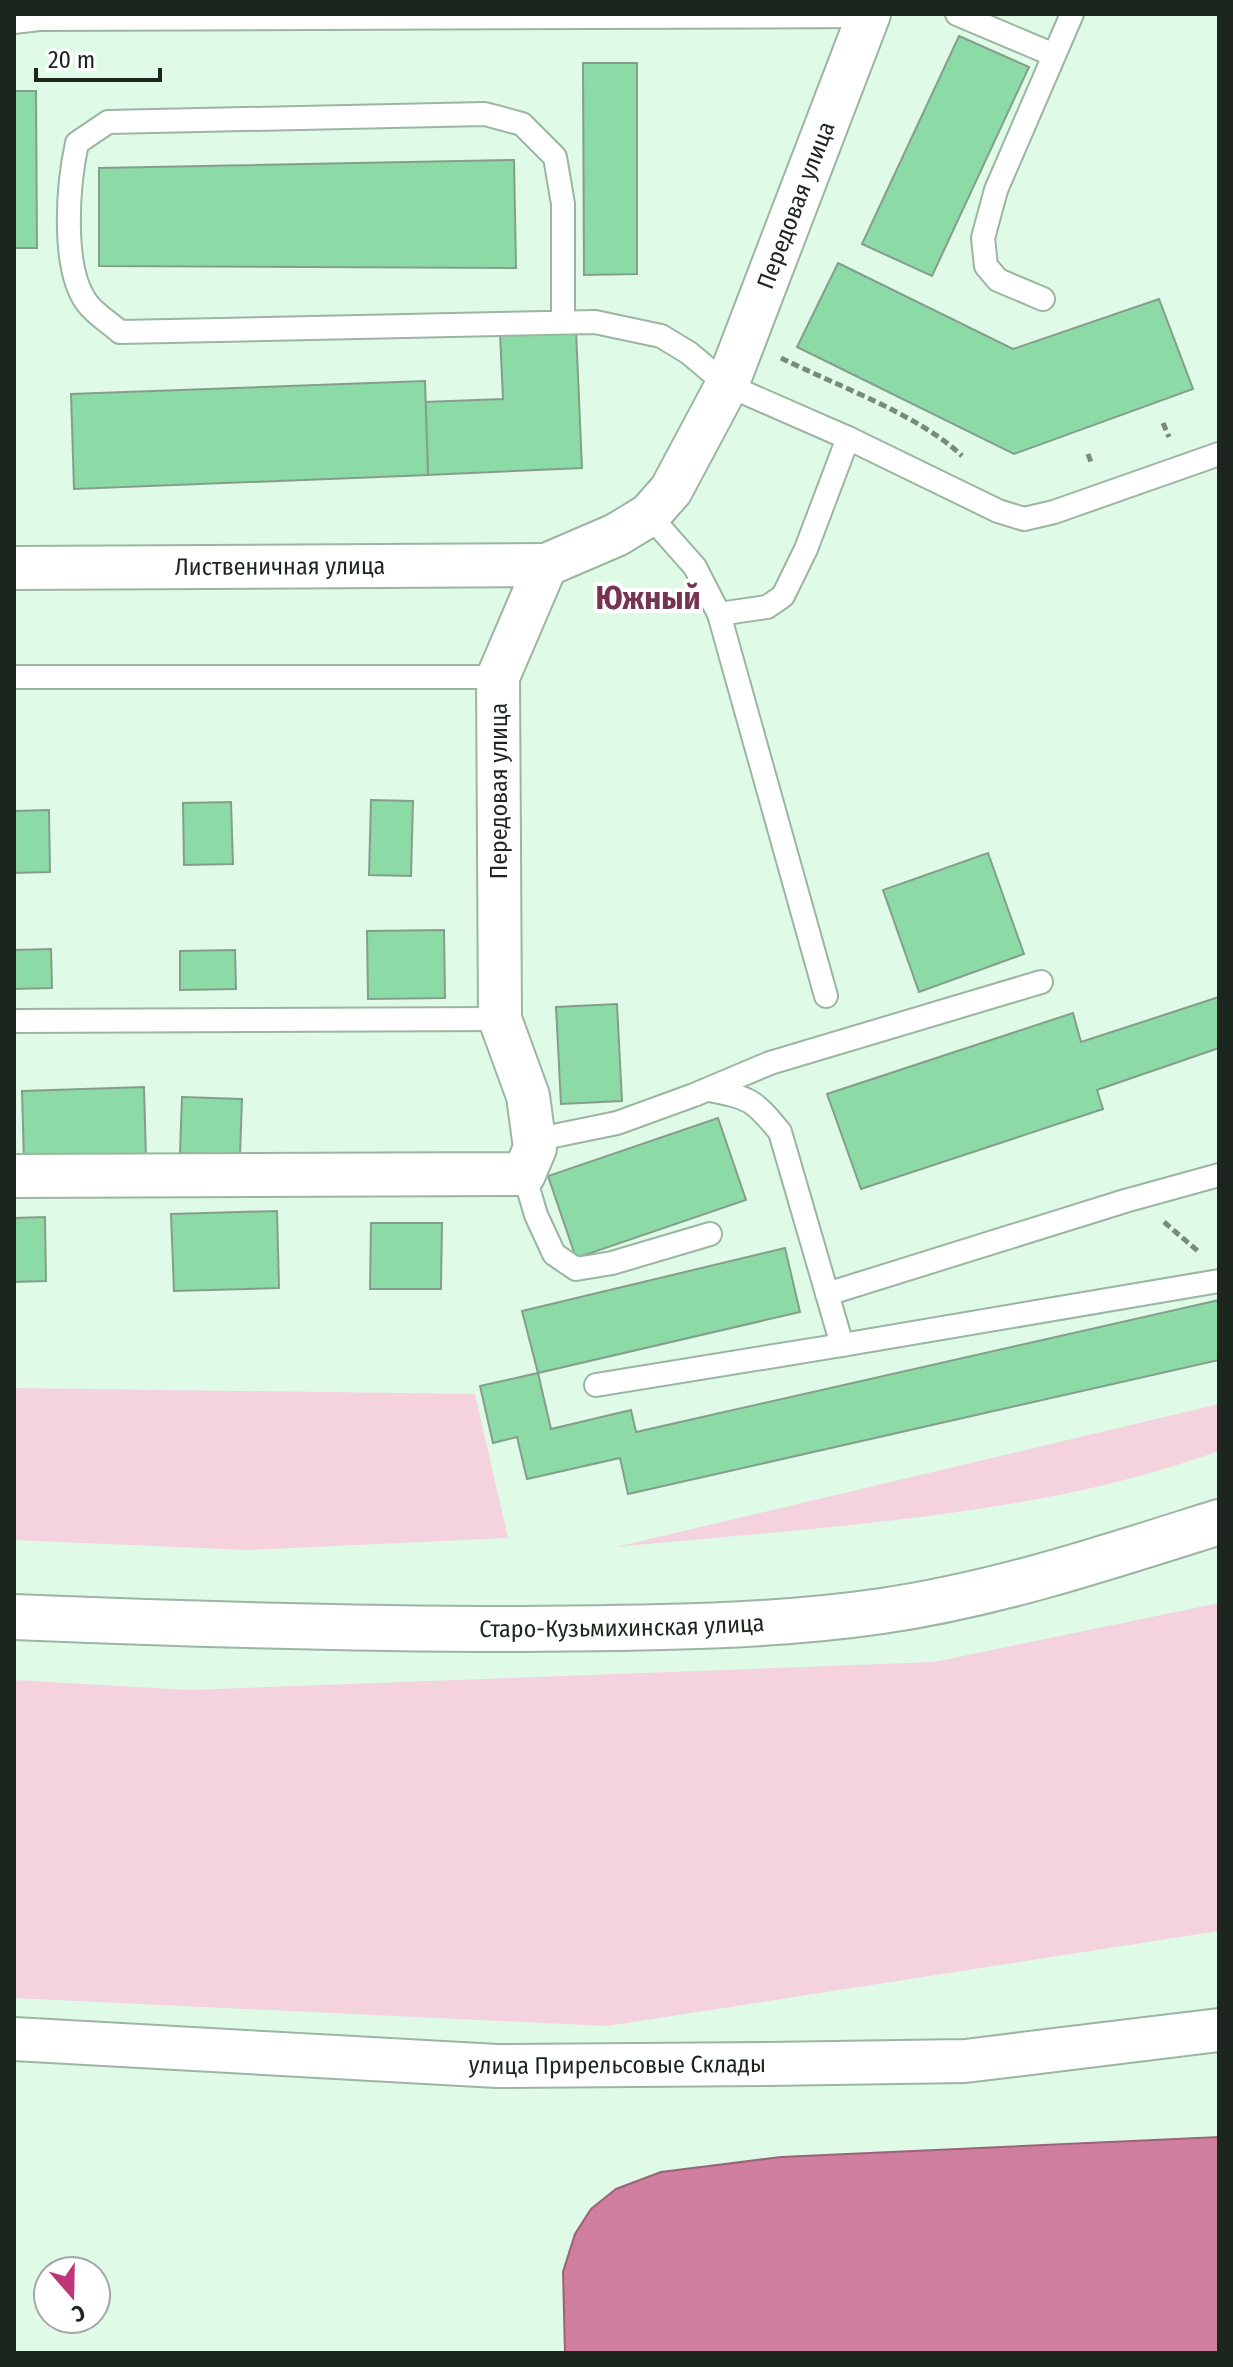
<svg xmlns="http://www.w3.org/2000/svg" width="1233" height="2367" viewBox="0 0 1233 2367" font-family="'Fira Sans Condensed',sans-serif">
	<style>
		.green { fill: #f4d3df }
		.water { fill: #d07e9e; stroke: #9a6478; stroke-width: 2 }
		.building { fill: #8cdaa5; stroke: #859e8c; stroke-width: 2 }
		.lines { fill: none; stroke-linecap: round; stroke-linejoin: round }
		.lane-casing { stroke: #9bb5a2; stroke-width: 26 }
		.street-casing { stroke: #9bb5a2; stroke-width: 46 }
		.secondary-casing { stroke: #9bb5a2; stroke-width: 48 }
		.path { stroke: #788a7d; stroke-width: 5; stroke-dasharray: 8 4; stroke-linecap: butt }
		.lane { stroke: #fff; stroke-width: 22 }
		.street { stroke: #fff; stroke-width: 42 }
		.secondary { stroke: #fff; stroke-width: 44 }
		.labels { text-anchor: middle; stroke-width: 8; stroke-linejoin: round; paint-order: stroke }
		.street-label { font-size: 24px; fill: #1c261f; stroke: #fff }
		.district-label { font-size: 32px; font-weight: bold; fill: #773451; stroke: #fff }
	</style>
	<rect width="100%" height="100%" fill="#dffbe7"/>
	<!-- green -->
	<g class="green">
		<polygon points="14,1388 475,1394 508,1538 247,1550 14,1540"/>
		<path d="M1219,1404v47c-188,68 -404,76 -603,96z"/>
		<polygon points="1219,1603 1219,1931 607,2026 14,1998 14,1680 190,1690 934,1662"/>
	</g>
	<!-- water -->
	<polygon class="water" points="1219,2137 1219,2353 565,2353 563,2272 575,2234 591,2209 616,2189 661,2172 781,2157"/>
	<!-- building -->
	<g class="building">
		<polygon points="959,36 1029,67 932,276 862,244"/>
		<polygon points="583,63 637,63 637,274 584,275"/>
		<polygon points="14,91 36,91 37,248 14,248"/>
		<polygon points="514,160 516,268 99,266 99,168"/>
		<polygon points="838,263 1013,349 1159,299 1193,389 1014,454 797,347"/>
		<polygon points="576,330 582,468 428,475 425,402 503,399 500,333"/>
		<polygon points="425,381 428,475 74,489 71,394"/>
		<polygon points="371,800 413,801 411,876 369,875"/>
		<polygon points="231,802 233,864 184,865 183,803"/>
		<polygon points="49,810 50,872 14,873 14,811"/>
		<polygon points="988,853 1024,954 919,992 883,890"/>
		<polygon points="444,930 445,998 368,999 367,931"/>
		<polygon points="51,949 52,988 14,989 14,950"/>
		<polygon points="235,950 236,989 180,990 180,951"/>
		<polygon points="1219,997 1219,1048 1097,1090 1103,1109 861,1189 827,1094 1073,1013 1081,1042"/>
		<polygon points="617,1004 622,1101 561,1104 556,1007"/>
		<polygon points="144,1087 146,1158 24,1162 22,1091"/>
		<polygon points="182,1097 242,1099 240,1155 180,1153"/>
		<polygon points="718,1118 746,1200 576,1258 548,1176"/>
		<polygon points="277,1211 279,1288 174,1291 171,1214"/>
		<polygon points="45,1217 46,1281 14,1282 14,1218"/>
		<polygon points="371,1223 442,1223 441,1289 370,1289"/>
		<polygon points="785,1248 800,1312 538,1373 522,1311"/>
		<polygon points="1219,1300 1219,1360 628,1494 620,1458 527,1479 517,1437 493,1443 480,1386 538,1373 551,1429 631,1410 636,1432"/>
	</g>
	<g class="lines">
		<!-- lane casing -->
		<g class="lane-casing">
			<g id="lane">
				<polyline points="957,14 1054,55"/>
				<polyline points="14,22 39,19 868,16"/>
				<polyline points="1043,299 998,280 986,266 983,238 996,190 1072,14"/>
				<path d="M563,322v-118l-8,-47 -33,-33 -37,-10 -377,8 -31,21c-9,41 -16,125 10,160 8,11 23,20 33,29l475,-10 66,14 28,17 38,32 121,53 150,73 26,8 30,-7 165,-58"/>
				<polyline points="649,515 695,567 719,614 826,996"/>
				<polyline points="719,614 767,607 783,596 806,549 848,438"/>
				<polyline points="14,677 498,677"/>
				<polyline points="14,1021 500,1019"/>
				<polyline points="534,1140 617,1123 694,1095 770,1063 1041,982"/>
				<polyline points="524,1174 536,1215 554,1254 576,1269 612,1263 710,1234"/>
				<polyline points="827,1294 1125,1201 1219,1175"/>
				<polyline points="842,1345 1219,1281"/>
				<path d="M596,1385l246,-40 -62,-213c-27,-33 -30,-34 -71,-42"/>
			</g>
		</g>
		<!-- street casing -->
		<g class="street-casing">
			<g id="street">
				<path id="s1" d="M14,568l532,-3"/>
				<path id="s2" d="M14,1176l510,-2 11,-26 -7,-52 -28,-77 -2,-342 48,-112 70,-30 33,-20 22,-25 56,-105 142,-371"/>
				<path id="s3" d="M14,2039l483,27 270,-2 198,-3 254,-31"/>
			</g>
		</g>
		<!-- secondary casing -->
		<g class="secondary-casing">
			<g id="secondary">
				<path id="s4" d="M14,1617c169,7 338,12 508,12 120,-1 242,-1 360,-18 116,-17 226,-54 337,-89"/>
			</g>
		</g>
		<!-- path -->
		<g class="path">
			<path d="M781,358c54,27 139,57 181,98"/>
			<polyline points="1163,423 1169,437"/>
			<polyline points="1088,454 1092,465"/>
			<polyline points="1164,1222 1199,1252"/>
		</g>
		<!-- lane -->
		<use href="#lane" class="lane"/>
		<!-- street -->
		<use href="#street" class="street"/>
		<!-- secondary -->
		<use href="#secondary" class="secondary"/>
	</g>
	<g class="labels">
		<!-- street labels -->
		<g class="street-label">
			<text dy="8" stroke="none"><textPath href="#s2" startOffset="1596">Передовая улица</textPath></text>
			<text dy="8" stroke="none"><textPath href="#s1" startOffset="266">Лиственичная улица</textPath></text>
			<text transform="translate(499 791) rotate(-90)" y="8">Передовая улица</text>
			<text dy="8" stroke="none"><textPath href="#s4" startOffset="608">Старо-Кузьмихинская улица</textPath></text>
			<text dy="8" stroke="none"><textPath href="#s3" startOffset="604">улица Прирельсовые Склады</textPath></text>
		</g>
		<!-- district labels -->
		<g class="district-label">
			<text x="648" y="609">Южный</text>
		</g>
	</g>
	<!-- border -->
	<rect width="1233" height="2367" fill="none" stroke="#1c261f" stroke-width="32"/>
	<!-- north arrow -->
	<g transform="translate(72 2295) rotate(160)"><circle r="38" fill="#ffffff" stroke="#a4a8a5" stroke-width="2"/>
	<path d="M0-6L14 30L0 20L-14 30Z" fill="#be3879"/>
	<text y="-12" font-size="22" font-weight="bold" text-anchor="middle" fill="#1c261f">С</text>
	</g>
	<!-- scale -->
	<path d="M36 68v12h124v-12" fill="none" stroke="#1c261f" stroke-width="4"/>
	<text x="48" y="68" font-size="24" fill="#1c261f" stroke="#ffffff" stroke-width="6" paint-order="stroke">20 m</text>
</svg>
